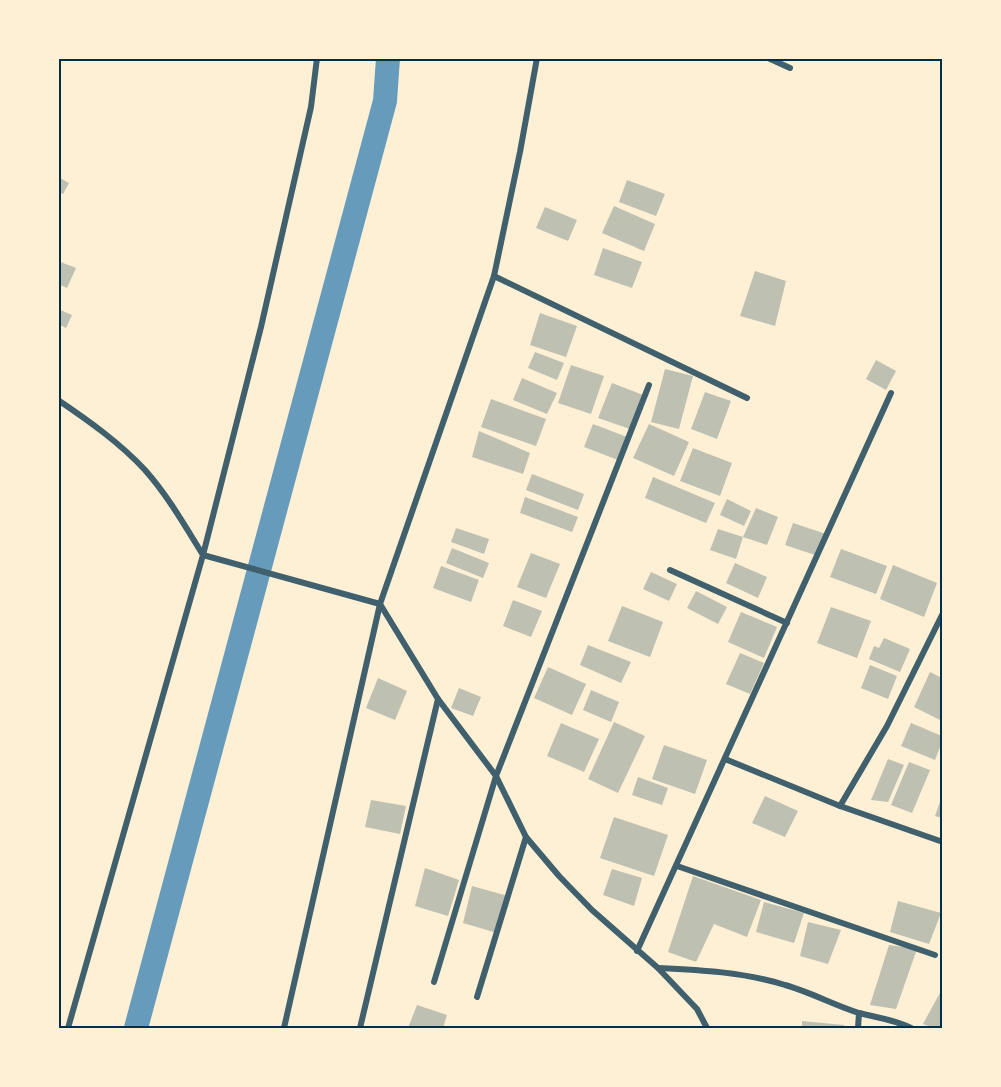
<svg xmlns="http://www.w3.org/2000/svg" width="1001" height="1087" viewBox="0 0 1001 1087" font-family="Barlow,sans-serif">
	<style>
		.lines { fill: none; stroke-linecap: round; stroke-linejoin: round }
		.canal { stroke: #669bbc; stroke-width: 24 }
		.building { fill: #bec0b2 }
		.minor { stroke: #3f606c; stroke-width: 6 }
		.neatline { fill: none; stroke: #003049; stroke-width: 2 }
	</style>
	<rect width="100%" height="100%" fill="#fdf0d5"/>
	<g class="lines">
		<!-- canal -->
		<polyline class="canal" points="136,1028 385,101 388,58"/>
	</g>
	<!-- building -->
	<g class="building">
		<polygon points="60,178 69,183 63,194 58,192"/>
		<polygon points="627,180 665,194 656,216 619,202"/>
		<polygon points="614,206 655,224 644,251 602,233"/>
		<polygon points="545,207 577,220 568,241 536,228"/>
		<polygon points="603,248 642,262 632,288 594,275"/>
		<polygon points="58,261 76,268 67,288 58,284"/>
		<polygon points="755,271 786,281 775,326 740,316"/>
		<polygon points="58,309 72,315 66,328 58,324"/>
		<polygon points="540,313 577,326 566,357 530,345"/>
		<polygon points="535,352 564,363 557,380 528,368"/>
		<polygon points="876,360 896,371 886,390 866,379"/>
		<polygon points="571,365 604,376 591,414 558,403"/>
		<polygon points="665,369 693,376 679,429 651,422"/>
		<polygon points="522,378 557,393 547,414 513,400"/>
		<polygon points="612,383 643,395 630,429 598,418"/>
		<polygon points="705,392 731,401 717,439 691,429"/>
		<polygon points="491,399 546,419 536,446 481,427"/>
		<polygon points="593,424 627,437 618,460 584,447"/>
		<polygon points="649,424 689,442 674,476 633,458"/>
		<polygon points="479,431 530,453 523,474 472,457"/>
		<polygon points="693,448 732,463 720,496 680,481"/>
		<polygon points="532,474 584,494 578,510 526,490"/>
		<polygon points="653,477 715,503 706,523 645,498"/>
		<polygon points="525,497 578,517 572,532 520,513"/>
		<polygon points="727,499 751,511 744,526 720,515"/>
		<polygon points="756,508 778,517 767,545 743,537"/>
		<polygon points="793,523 826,534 818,556 785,545"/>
		<polygon points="456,528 489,539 484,554 451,542"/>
		<polygon points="718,529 743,537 736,559 710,550"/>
		<polygon points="452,548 489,563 483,578 446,563"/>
		<polygon points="841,549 887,566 876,594 830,577"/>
		<polygon points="531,553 560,564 546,598 517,587"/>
		<polygon points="735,563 767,577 758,598 726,583"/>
		<polygon points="893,565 937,583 924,617 880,599"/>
		<polygon points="441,566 479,580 471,602 433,588"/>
		<polygon points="651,572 677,584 669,601 643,589"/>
		<polygon points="696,591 727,607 718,624 687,608"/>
		<polygon points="513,600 542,611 531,637 503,626"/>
		<polygon points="622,606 663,622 650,657 608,641"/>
		<polygon points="831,607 871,621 857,658 817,643"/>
		<polygon points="741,612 777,627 764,658 728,642"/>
		<polygon points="884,638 910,649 900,672 869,659 874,646 879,648"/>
		<polygon points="588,645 631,662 621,683 580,665"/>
		<polygon points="740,653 764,663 750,694 726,684"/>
		<polygon points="870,665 897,676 888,699 861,688"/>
		<polygon points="548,667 586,684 572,715 534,698"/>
		<polygon points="930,672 942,678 942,721 914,707"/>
		<polygon points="378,678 407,691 395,720 366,708"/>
		<polygon points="459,688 481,697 473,716 451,708"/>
		<polygon points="591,690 619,702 611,722 583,710"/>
		<polygon points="614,722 645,736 618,793 588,779"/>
		<polygon points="561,723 599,739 584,772 547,756"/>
		<polygon points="911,723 942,736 942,742 935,760 901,746"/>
		<polygon points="664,745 707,760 695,794 652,779"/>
		<polygon points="888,759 904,765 888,802 871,800"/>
		<polygon points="909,762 930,770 912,813 891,805"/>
		<polygon points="638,777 668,788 662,805 632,795"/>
		<polygon points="765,796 798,811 785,837 752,823"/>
		<polygon points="942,796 942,818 935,816"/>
		<polygon points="371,800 406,806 400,834 365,827"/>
		<polygon points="614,817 668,835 654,876 600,858"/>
		<polygon points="425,868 459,880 448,916 415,906"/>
		<polygon points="612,869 642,878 634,906 603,895"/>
		<polygon points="693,876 761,900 747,937 714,924 696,962 668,952"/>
		<polygon points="472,886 508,896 497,933 463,923"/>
		<polygon points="898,901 941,913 929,944 890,932"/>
		<polygon points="764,902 804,913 794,943 756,932"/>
		<polygon points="808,922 841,930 828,964 800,956"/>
		<polygon points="889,945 917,949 896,1009 870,1005"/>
		<polygon points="942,989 942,1028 934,1028 923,1024"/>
		<polygon points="417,1005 447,1015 443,1028 408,1028"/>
		<polygon points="802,1021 844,1025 844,1028 802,1028"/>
	</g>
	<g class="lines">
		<!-- minor -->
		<g class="minor">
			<polyline points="768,58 790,68"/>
			<polyline points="494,276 747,398"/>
			<path d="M58,400c31,21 62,43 87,70 23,26 40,56 58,85l177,49 58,95 58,77 30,61 33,39 33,34 66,58 39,41 10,19"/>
			<polyline points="670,570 787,623"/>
			<polyline points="725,759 840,806 940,841 942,841"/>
			<polyline points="840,806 887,726 942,615"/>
			<polyline points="677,866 935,955"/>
			<polyline points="637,951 891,393"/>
			<path d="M658,968c43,2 85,4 127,17 25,7 49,20 74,28 18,5 35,6 52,15"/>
			<polyline points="434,982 496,776 649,385"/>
			<polyline points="477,997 526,837"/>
			<polyline points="68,1028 203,555 261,327 311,107 317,58"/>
			<polyline points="284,1028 380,604 494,276 520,152 537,58"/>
			<polyline points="360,1028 438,699"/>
			<polyline points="858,1028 859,1013"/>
		</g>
	</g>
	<!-- border -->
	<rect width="1001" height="1087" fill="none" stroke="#fdf0d5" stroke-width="120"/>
	<rect x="60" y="60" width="881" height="967" class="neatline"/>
</svg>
